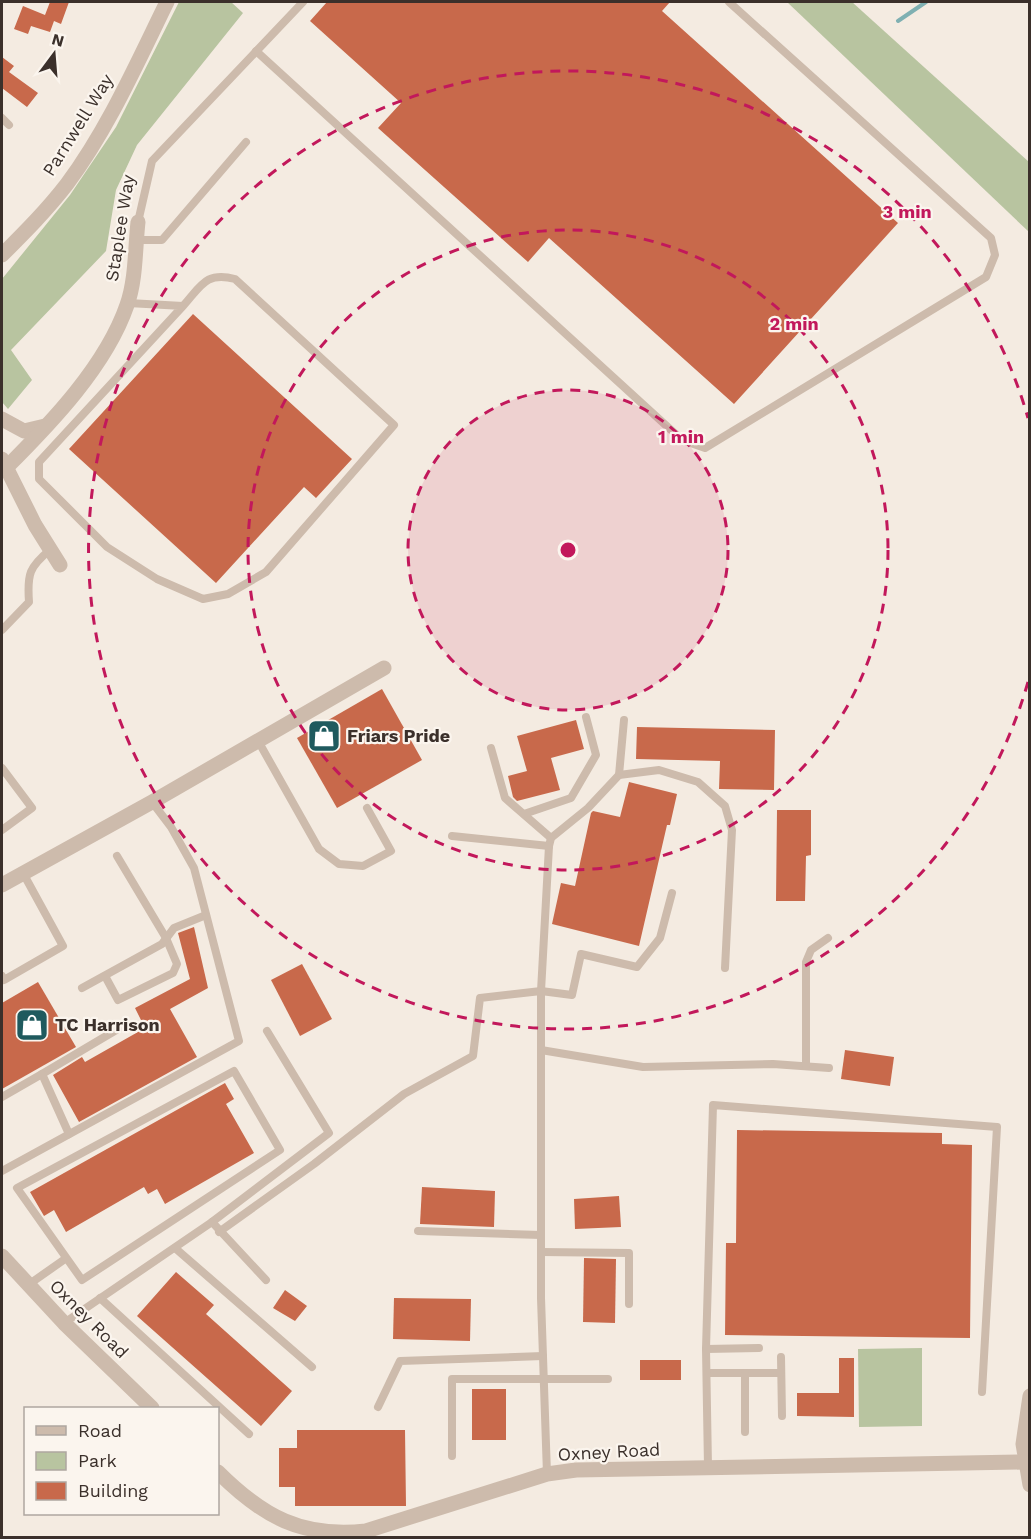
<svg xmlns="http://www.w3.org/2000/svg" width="1031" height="1539" viewBox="0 0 1031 1539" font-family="'Work Sans',sans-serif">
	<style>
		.green { fill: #b8c4a0 }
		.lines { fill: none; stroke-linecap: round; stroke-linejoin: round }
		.stream { stroke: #7fb0b2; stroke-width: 4 }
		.building { fill: #c8694b }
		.service { stroke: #cdbbac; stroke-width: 8 }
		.minor { stroke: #cdbbac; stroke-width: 15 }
		.tertiary { stroke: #cdbbac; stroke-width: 15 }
		.ring { fill: none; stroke: #c2185b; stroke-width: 3; stroke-dasharray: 10 8 }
		.labels { text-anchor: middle; stroke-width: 4.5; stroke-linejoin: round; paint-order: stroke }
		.street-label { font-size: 18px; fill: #3b302b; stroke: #fbf5ee }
		.poi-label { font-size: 18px; font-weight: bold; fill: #3b302b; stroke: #fbf5ee; text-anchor: start }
		.centre { fill: #c2185b; stroke: #fbf5ee; stroke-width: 3 }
		.ring-label { font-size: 18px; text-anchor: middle; font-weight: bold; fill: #c2185b; stroke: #fbf5ee; stroke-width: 4.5; stroke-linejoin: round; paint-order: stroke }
	</style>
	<rect width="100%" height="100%" fill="#f4ebe1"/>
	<!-- green -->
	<g class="green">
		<polygon points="179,2 231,2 243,13 137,145 116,190 106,251 11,350 32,380 8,409 2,402 2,279 70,195 116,127"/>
		<polygon points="787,2 852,2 1029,162 1029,232"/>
		<polygon points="922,1348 922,1426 859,1427 858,1349"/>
	</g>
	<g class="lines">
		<!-- stream -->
		<polyline class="stream" points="898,21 926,2"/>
	</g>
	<!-- building -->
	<g class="building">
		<polygon points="50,2 69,2 61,24 54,21 50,32 31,26 28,34 14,29 23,6 45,15"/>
		<polygon points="327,2 670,2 662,11 898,223 734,404 549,238 528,262 378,128 401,103 310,21"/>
		<polygon points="2,57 14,66 9,72 38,93 27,107 2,88"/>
		<polygon points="193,314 352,459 316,498 304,487 216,583 69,449"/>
		<polygon points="382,689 422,760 337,808 297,738"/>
		<polygon points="576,720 584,749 551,758 560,790 517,801 513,797 508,776 527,771 517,736"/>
		<polygon points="637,727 775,730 774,790 719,789 720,761 636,759"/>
		<polygon points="629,782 677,794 670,825 667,825 639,946 552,924 561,883 575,886 591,813 593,811 620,817"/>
		<polygon points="777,810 811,810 811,855 806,856 805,901 776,901"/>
		<polygon points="194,927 208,988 170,1009 197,1057 79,1122 53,1075 82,1057 85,1062 145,1028 135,1008 190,979 178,933"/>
		<polygon points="302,964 332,1019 300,1036 271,980"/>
		<polygon points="38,982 76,1047 2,1089 2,1003"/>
		<polygon points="845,1050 894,1057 890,1086 841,1079"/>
		<polygon points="225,1083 234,1099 226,1104 254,1153 165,1204 157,1189 148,1194 144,1187 66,1232 54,1210 44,1216 30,1192"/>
		<polygon points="737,1130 942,1133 942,1144 972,1145 970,1338 725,1335 726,1243 736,1243"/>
		<polygon points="422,1187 495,1191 494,1227 420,1224"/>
		<polygon points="619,1196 621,1227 575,1229 574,1199"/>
		<polygon points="584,1258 616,1259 615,1323 583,1322"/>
		<polygon points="176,1272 214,1305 206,1314 292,1391 261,1426 137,1316"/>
		<polygon points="285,1290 307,1306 295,1321 273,1308"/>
		<polygon points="394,1298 471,1299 470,1341 393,1339"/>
		<polygon points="839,1358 854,1358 854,1417 797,1416 797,1393 839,1393"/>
		<rect x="640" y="1360" width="41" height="20"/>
		<rect x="472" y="1389" width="34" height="51"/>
		<polygon points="297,1430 405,1430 406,1506 295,1506 295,1487 279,1487 279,1448 297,1448"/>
	</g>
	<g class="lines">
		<!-- service -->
		<g class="service">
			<polyline points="256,51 682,440 705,448 986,277 995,255 991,238 729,2"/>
			<polyline points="2,118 9,125"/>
			<polyline points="138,222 152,161 303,2"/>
			<polyline points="136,240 162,240 246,142"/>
			<path d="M128,303l55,3c18,-20 23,-35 52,-27l159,146 -128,147 -38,22 -25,5 -46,-20 -50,-32 -68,-68v-17l144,-156"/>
			<path d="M2,630l27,-28c-2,-28 0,-35 22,-53"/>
			<polyline points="257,739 319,849 339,864 363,866 391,851 367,808"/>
			<polyline points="491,748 505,798 551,838"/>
			<polyline points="2,768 32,808 2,830"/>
			<polyline points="619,775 624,720"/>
			<polyline points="524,814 571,798 596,755 586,717"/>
			<polyline points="452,836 549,846"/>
			<polyline points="2,976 4,980 63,946 23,873"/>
			<polyline points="105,976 118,1000 173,973 177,964 166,938 117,856"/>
			<polyline points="82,988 162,944 174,928 206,915"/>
			<polyline points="541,1050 643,1067 773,1064 829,1068"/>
			<polyline points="806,1066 806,962 811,950 828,938"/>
			<polygon points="234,1071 280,1150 82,1280 17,1188"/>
			<polyline points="42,1074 118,1029"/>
			<polyline points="2,1097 42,1074 69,1134"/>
			<polyline points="2,1171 239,1041 194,868 171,827 152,802"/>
			<polyline points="212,1222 266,1280"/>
			<polyline points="418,1231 541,1235"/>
			<polyline points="219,1232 314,1164 404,1094 473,1056 480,998 541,991 572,995 581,954 637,967 660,938 672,893"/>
			<polyline points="175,1248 312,1367"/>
			<polyline points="541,1252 629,1253 629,1304"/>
			<polyline points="28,1285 65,1259"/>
			<polyline points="100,1298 249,1434"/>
			<polyline points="64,1323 212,1222 329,1133 267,1031"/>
			<polyline points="706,1349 759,1348"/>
			<polyline points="781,1357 782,1416"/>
			<polyline points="707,1373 781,1373"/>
			<polyline points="745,1373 745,1432"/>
			<polyline points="378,1407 400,1361 543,1356"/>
			<polyline points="452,1456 452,1379 608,1379"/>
			<polyline points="708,1467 706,1349 713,1105 997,1127 982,1392"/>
			<polyline points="547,1474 541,1298 541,991 549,846 551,838 588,808 619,775 659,770 698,782 725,806 732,830 725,968"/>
		</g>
		<!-- minor -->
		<g class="minor">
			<polyline points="2,419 24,431 45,426"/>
			<polyline points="2,459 35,525 60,565"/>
			<path d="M6,468c45,-45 100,-102 121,-163 9,-25 8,-56 11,-83"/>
			<polyline points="2,885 152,802 384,668"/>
		</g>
		<!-- tertiary -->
		<g class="tertiary">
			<path d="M2,255c23,-23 45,-45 65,-71 41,-55 70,-121 100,-182"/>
			<polyline points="2,1256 64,1323 152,1408"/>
			<polyline points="1030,1396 1023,1444 1030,1485"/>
			<path d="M218,1472c45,45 84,66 148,59l181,-57 29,-4 448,-8"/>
		</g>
	</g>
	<!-- distance rings -->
	<circle cx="568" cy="550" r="160" fill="#c2185b" fill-opacity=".12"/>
	<g class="ring">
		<circle cx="568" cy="550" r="160"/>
		<circle cx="568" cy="550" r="320"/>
		<path d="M1028 682A479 479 0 1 1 1028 418"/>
	</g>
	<!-- icons -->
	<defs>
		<g id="shop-square" transform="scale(1.725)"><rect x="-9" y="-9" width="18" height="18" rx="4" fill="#1f5a5e" stroke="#fbf5ee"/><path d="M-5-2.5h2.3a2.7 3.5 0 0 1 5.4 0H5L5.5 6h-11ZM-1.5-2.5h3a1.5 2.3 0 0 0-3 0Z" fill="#fff"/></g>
	</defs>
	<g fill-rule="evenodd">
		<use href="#shop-square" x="324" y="736"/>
		<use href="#shop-square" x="32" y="1025"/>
	</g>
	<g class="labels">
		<!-- street labels -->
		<g class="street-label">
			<text transform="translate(78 125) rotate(-58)" y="6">Parnwell Way</text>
			<text transform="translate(120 228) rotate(-81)" y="6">Staplee Way</text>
			<text transform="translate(89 1319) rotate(45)" y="6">Oxney Road</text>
			<text transform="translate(609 1452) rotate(-3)" y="6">Oxney Road</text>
		</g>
		<!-- poi labels -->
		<g class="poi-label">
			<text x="347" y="742">Friars Pride</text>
			<text x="55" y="1031">TC Harrison</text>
		</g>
	</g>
	<circle cx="568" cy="550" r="9" class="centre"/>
	<g class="ring-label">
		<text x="907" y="218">3 min</text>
		<text x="794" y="330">2 min</text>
		<text x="681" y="443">1 min</text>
	</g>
	<!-- border -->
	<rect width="1031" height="1539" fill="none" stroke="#3b302b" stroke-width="6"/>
	<!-- legend -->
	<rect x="24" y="1407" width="195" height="108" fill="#fbf5ee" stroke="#aea6a0" stroke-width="1.5"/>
	<rect x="36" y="1426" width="30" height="9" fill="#cdbbac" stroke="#aea6a0" stroke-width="1.5"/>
	<text x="78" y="1437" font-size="18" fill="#3b302b">Road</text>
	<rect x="36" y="1452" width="30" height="18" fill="#b8c4a0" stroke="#aea6a0" stroke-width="1.5"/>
	<text x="78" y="1467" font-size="18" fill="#3b302b">Park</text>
	<rect x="36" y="1482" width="30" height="18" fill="#c8694b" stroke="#aea6a0" stroke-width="1.5"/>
	<text x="78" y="1497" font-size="18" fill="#3b302b">Building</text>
	<!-- north arrow -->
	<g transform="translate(54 54) rotate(16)" stroke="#fbf5ee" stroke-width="4.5" paint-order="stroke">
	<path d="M0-4.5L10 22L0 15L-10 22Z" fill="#3b302b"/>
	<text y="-9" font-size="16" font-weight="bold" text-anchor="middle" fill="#3b302b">N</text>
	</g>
</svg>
